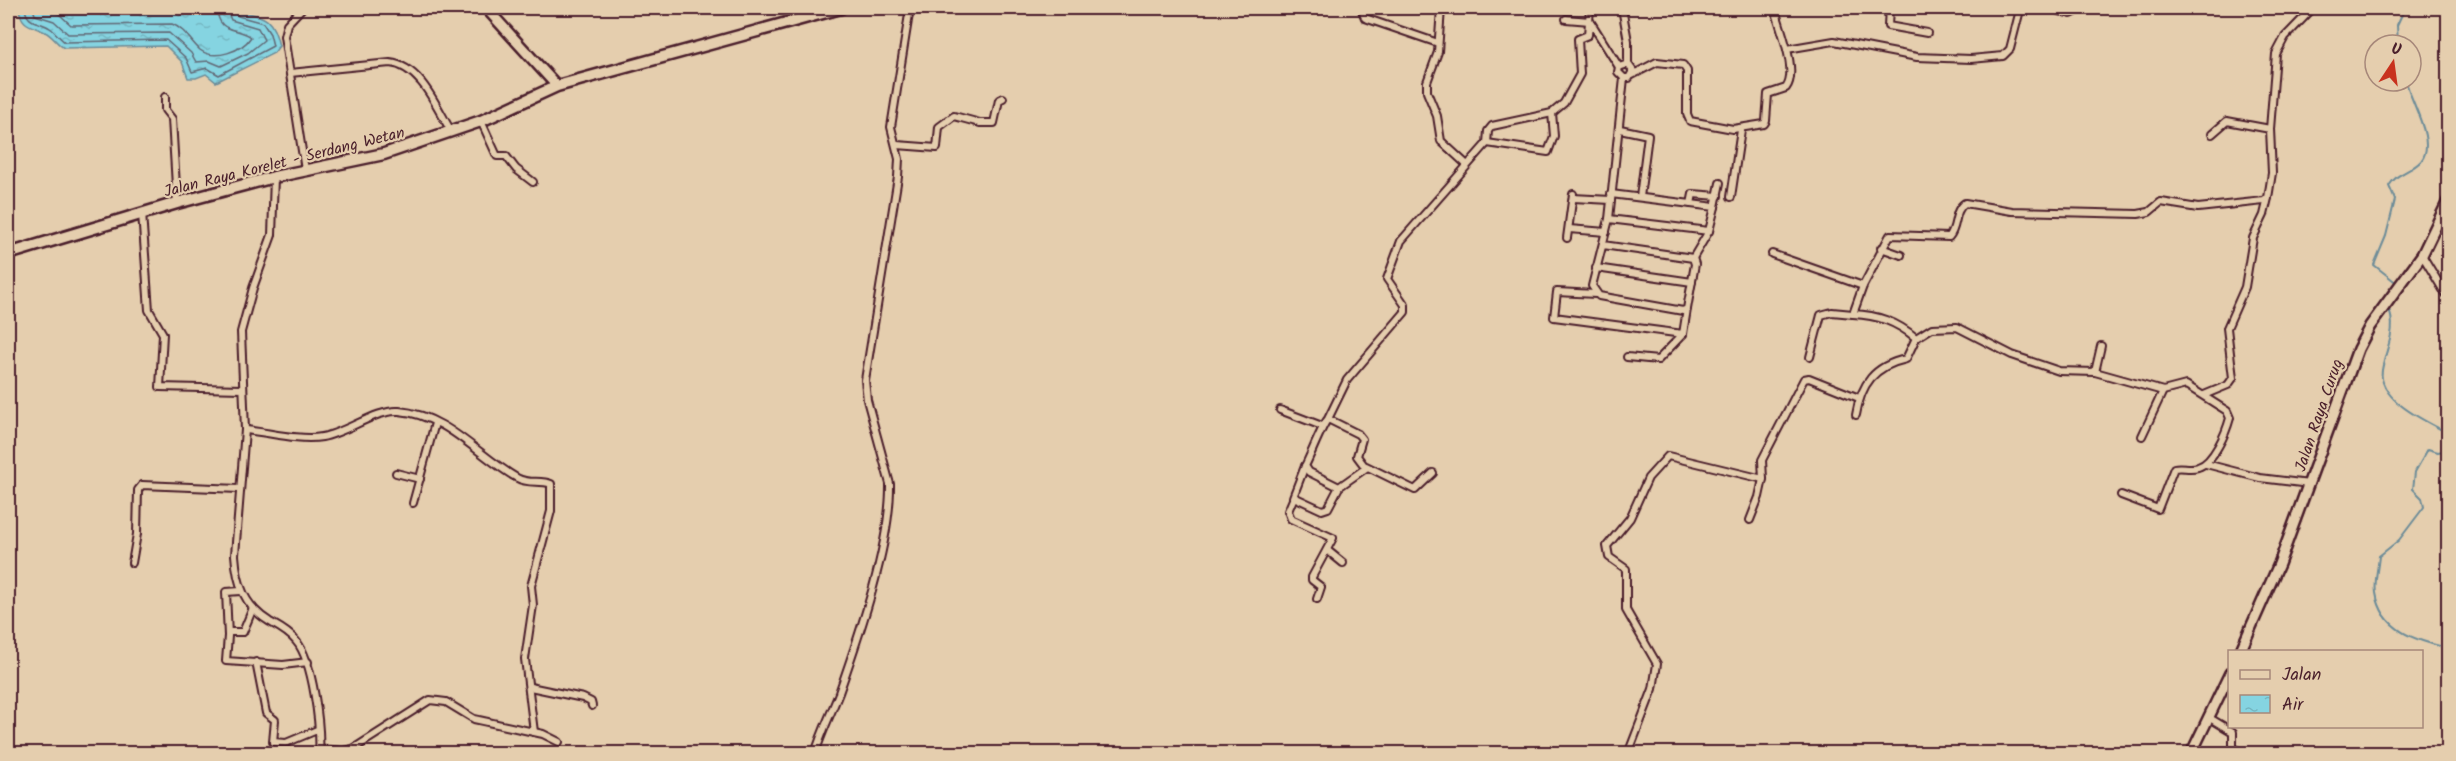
<svg xmlns="http://www.w3.org/2000/svg" width="2456" height="761" viewBox="0 0 2456 761" font-family="Kalam,sans-serif">
	<style>
		.water { fill: url(#water-ripples); stroke: #6d8c98; stroke-width: 1.5 }
		.lines { fill: none; stroke-linecap: round; stroke-linejoin: round }
		.shore { stroke: #626774; stroke-width: 1.5 }
		.stream { stroke: #6d8c98; stroke-width: 2 }
		.street-casing { stroke: #4a1f2b; stroke-width: 10 }
		.secondary-casing { stroke: #4a1f2b; stroke-width: 14 }
		.primary-casing { stroke: #4a1f2b; stroke-width: 15 }
		.street { stroke: #e5ceae; stroke-width: 6 }
		.secondary { stroke: #e5ceae; stroke-width: 9 }
		.primary { stroke: #e5ceae; stroke-width: 10 }
		.labels { text-anchor: middle; stroke-width: 4.5; stroke-linejoin: round; paint-order: stroke }
		.street-label { font-size: 16px; fill: #4a1f2b; stroke: #e5ceae }
	</style>
	<defs>
		<pattern id="water-ripples" width="26" height="14" patternUnits="userSpaceOnUse" patternTransform="scale(1.5)"><rect width="26" height="14" fill="#85d4e1"/><path d="M2 4q2-2 4 0t4 0M15 11q2-2 4 0t4 0" fill="none" stroke="#74b6c1"/></pattern>
	</defs>
	<rect width="100%" height="100%" fill="#e5ceae"/>
	<filter id="ink" filterUnits="userSpaceOnUse"><feTurbulence type="fractalNoise" baseFrequency=".0167" numOctaves="2"/><feDisplacementMap in="SourceGraphic" scale="12" xChannelSelector="R" yChannelSelector="G"/><feConvolveMatrix kernelMatrix="1 2 1 2 8 2 1 2 1" color-interpolation-filters="sRGB"/></filter>
	<g filter="url(#ink)">
		<!-- water -->
		<path class="water" d="M19,8h209c30,10 43,1 51,38l-5,7 -58,29 -10,-8 -10,4h-8l-6,-16 -16,-16 -102,2c-7,-4 -11,-12 -19,-16 -14,-7 -24,-6 -26,-24z"/>
		<g class="lines">
			<!-- shore -->
			<g class="shore">
				<path d="M25,8c2,17 14,12 25,20 6,4 9,10 15,14l101,-2 20,18 6,14 15,-4 12,7 54,-29 -3,-12 -7,-11 -25,-7 -4,-8"/>
				<polyline points="33,8 35,15 54,21 68,34 169,33 191,53 196,62 209,61 221,66 248,53 264,40 258,28 231,20 226,8"/>
				<path d="M43,8l16,6 12,11 101,-1c13,5 18,17 28,26 15,11 42,1 51,-13 -14,-11 -33,-2 -34,-29"/>
			</g>
			<!-- stream -->
			<g class="stream">
				<polyline points="2398,45 2397,25 2405,8"/>
				<path d="M2398,284l-24,-19 12,-29 9,-36 -6,-14c8,-14 22,-14 32,-25 16,-19 -11,-60 -15,-80"/>
				<path d="M2388,307c10,23 -2,40 -6,63 -5,30 45,52 66,63"/>
				<path d="M2448,450l-10,2 -10,-3 -13,23 -2,17 9,9 2,9 -25,33 -20,16c-1,12 -5,26 -3,37 6,38 41,48 72,55"/>
			</g>
			<!-- street casing -->
			<g class="street-casing">
				<g id="street">
					<polyline points="302,8 287,24 284,36 305,170"/>
					<polyline points="1361,8 1365,18 1438,43"/>
					<polyline points="1441,8 1438,52 1427,82 1427,92 1437,116 1441,141 1466,164"/>
					<polyline points="1622,8 1628,41 1628,64"/>
					<polyline points="1889,8 1888,26 1927,33"/>
					<polyline points="2047,8 2071,14 2084,8"/>
					<polyline points="1566,19 1590,21 1619,67"/>
					<polyline points="1787,49 1834,41 1917,57 1971,59 2003,56 2010,49 2020,10 2025,8"/>
					<path d="M290,73l100,-10c31,3 47,45 61,68"/>
					<path d="M1632,75l25,-13 26,3 4,6v43l3,7 43,8 31,-5 2,-3 2,-27 18,-6c13,-17 -7,-61 -11,-80"/>
					<polyline points="165,97 165,110 172,119 177,203"/>
					<polyline points="481,121 497,156 506,156 516,169 533,182"/>
					<polyline points="1620,129 1648,135 1640,197"/>
					<polyline points="2212,134 2227,121 2270,129"/>
					<polyline points="1487,143 1548,152 1554,136 1552,113"/>
					<polyline points="897,145 937,148 939,127 954,116 980,123 994,123 999,100 1003,98"/>
					<path d="M274,177l-2,58 -19,53 -12,44 4,98 -10,125c2,29 9,51 35,67 9,5 19,10 26,19 17,19 25,87 23,113"/>
					<polyline points="1611,194 1715,207 1709,231"/>
					<polyline points="1731,197 1741,130"/>
					<polyline points="1573,198 1611,200"/>
					<polyline points="1691,204 1693,194 1718,196"/>
					<polyline points="1715,207 1720,183"/>
					<polyline points="142,213 149,310 163,334 160,387 242,389"/>
					<polyline points="1609,219 1709,231 1693,258"/>
					<polyline points="1569,229 1606,232"/>
					<polyline points="1567,238 1573,194"/>
					<polyline points="1603,245 1693,258 1695,264 1687,309 1683,311 1599,296 1592,286 1609,219 1624,78 1618,72 1619,67 1628,64 1633,71 1629,78 1624,78"/>
					<polyline points="1881,248 1901,255"/>
					<polyline points="1772,254 1863,286"/>
					<polyline points="2422,255 2448,298"/>
					<polyline points="1596,268 1692,282"/>
					<polyline points="1596,294 1557,292 1554,317 1683,334 1687,309"/>
					<polyline points="1627,357 1658,360 1683,334"/>
					<polyline points="1810,357 1821,315 1832,312 1853,314"/>
					<polyline points="2095,372 2101,346"/>
					<polyline points="2204,395 2228,385 2233,378 2227,328 2245,287 2253,238 2264,215 2268,198"/>
					<polyline points="1280,410 1322,426"/>
					<path d="M1856,415c5,-31 18,-49 50,-56l10,-21"/>
					<path d="M1328,419l30,15 4,5 -5,17 9,12 -27,19 -30,-15 -4,-6c5,-9 18,-43 23,-47l19,-39 58,-68v-7l-18,-26 14,-38 86,-98 1,-12 4,-5 60,-13 12,-10 16,-29 -2,-35 10,-4 2,-27"/>
					<path d="M245,430c22,2 55,11 77,7 24,-4 55,-28 77,-26 48,4 79,45 118,67 12,7 23,1 34,6v27l-20,75 2,19 -8,54 9,73"/>
					<polyline points="2142,436 2163,391"/>
					<polyline points="2206,464 2260,478 2309,484"/>
					<polyline points="1366,466 1415,490 1433,473"/>
					<polyline points="396,473 420,479"/>
					<path d="M2121,495l37,14 16,-41c8,-2 16,2 24,-1 15,-4 28,-34 32,-49l-3,-7 -41,-26 -23,6 -68,-19 -36,-1 -47,-16 -55,-28 -25,1 -16,10c-19,-16 -38,-23 -63,-24l10,-28 27,-51 59,2c9,-10 4,-26 16,-34l47,8 126,3 11,-2 12,-10 37,6 66,-7 4,-3 4,-25 -2,-44 6,-75 9,-17 28,-29"/>
					<polyline points="1293,497 1305,466"/>
					<polyline points="413,503 435,423"/>
					<polyline points="1750,520 1759,497 1763,479 1762,460 1804,379 1809,378 1859,398"/>
					<polyline points="1327,550 1343,563"/>
					<polyline points="132,563 137,534 138,490 142,485 239,489"/>
					<polyline points="241,591 226,592 228,636 226,661 283,665 308,662"/>
					<polyline points="1317,599 1321,587 1312,580 1312,577 1333,538 1291,519 1288,511 1294,497 1322,510 1328,508 1339,487"/>
					<polyline points="228,632 243,632 253,608"/>
					<polyline points="256,662 266,713 275,720 273,742 286,743 317,730"/>
					<polyline points="530,687 583,698 591,702 592,706"/>
					<polyline points="2208,717 2233,732 2233,746 2238,754"/>
					<polyline points="319,749 343,751 353,749 430,700 446,702 474,719 543,734 559,742"/>
					<path d="M815,754c6,-21 16,-40 24,-61 20,-57 52,-149 51,-209l-23,-84 -2,-20 33,-203 1,-18 -8,-32 19,-119"/>
					<polyline points="1628,754 1653,689 1657,664 1626,610 1626,569 1609,557 1607,546 1630,518 1648,478 1668,456 1763,479"/>
				</g>
			</g>
			<!-- secondary casing -->
			<g class="secondary-casing">
				<g id="secondary">
					<polyline points="486,8 557,86"/>
					<polyline points="2240,652 2279,564 2358,349 2370,326 2422,255 2448,201"/>
					<polyline points="2191,754 2230,673"/>
				</g>
			</g>
			<!-- primary casing -->
			<g class="primary-casing">
				<polyline id="primary" points="8,254 177,203 274,177 384,154 481,121 557,86 841,8"/>
			</g>
			<!-- street -->
			<use href="#street" class="street"/>
			<!-- secondary -->
			<use href="#secondary" class="secondary"/>
			<!-- primary -->
			<use href="#primary" class="primary"/>
		</g>
	</g>
	<g class="labels">
		<!-- street labels -->
		<g class="street-label">
			<text transform="translate(284 161) rotate(-14)" y="6">Jalan Raya Korelet - Serdang Wetan</text>
			<text transform="translate(2318 415) rotate(-71)" y="6">Jalan Raya Curug</text>
		</g>
	</g>
	<!-- margin -->
	<rect width="2456" height="761" fill="none" stroke="#e5ceae" stroke-width="30"/>
	<rect x="15" y="15" width="2426" height="731" fill="none" stroke="#4a1f2b" stroke-width="2" filter="url(#ink)"/>
	<!-- legend -->
	<rect x="2228" y="650" width="195" height="78" fill="#e5ceae" stroke="#a7887a" stroke-width="1.5"/>
	<rect x="2240" y="670" width="30" height="9" fill="#e5ceae" stroke="#a7887a" stroke-width="1.5"/>
	<text x="2282" y="680" font-size="18" fill="#4a1f2b">Jalan</text>
	<rect x="2240" y="695" width="30" height="18" fill="url(#water-ripples)" stroke="#a7887a" stroke-width="1.5"/>
	<text x="2282" y="710" font-size="18" fill="#4a1f2b">Air</text>
	<!-- north arrow -->
	<g transform="translate(2393 63) rotate(13)"><circle r="28" fill="#e5ceae" stroke="#a7887a" stroke-width="1.5"/>
	<path d="M0-4.5L10 22L0 15L-10 22Z" fill="#c8321e"/>
	<text y="-9" font-size="16" font-weight="bold" text-anchor="middle" fill="#4a1f2b">U</text>
	</g>
</svg>
